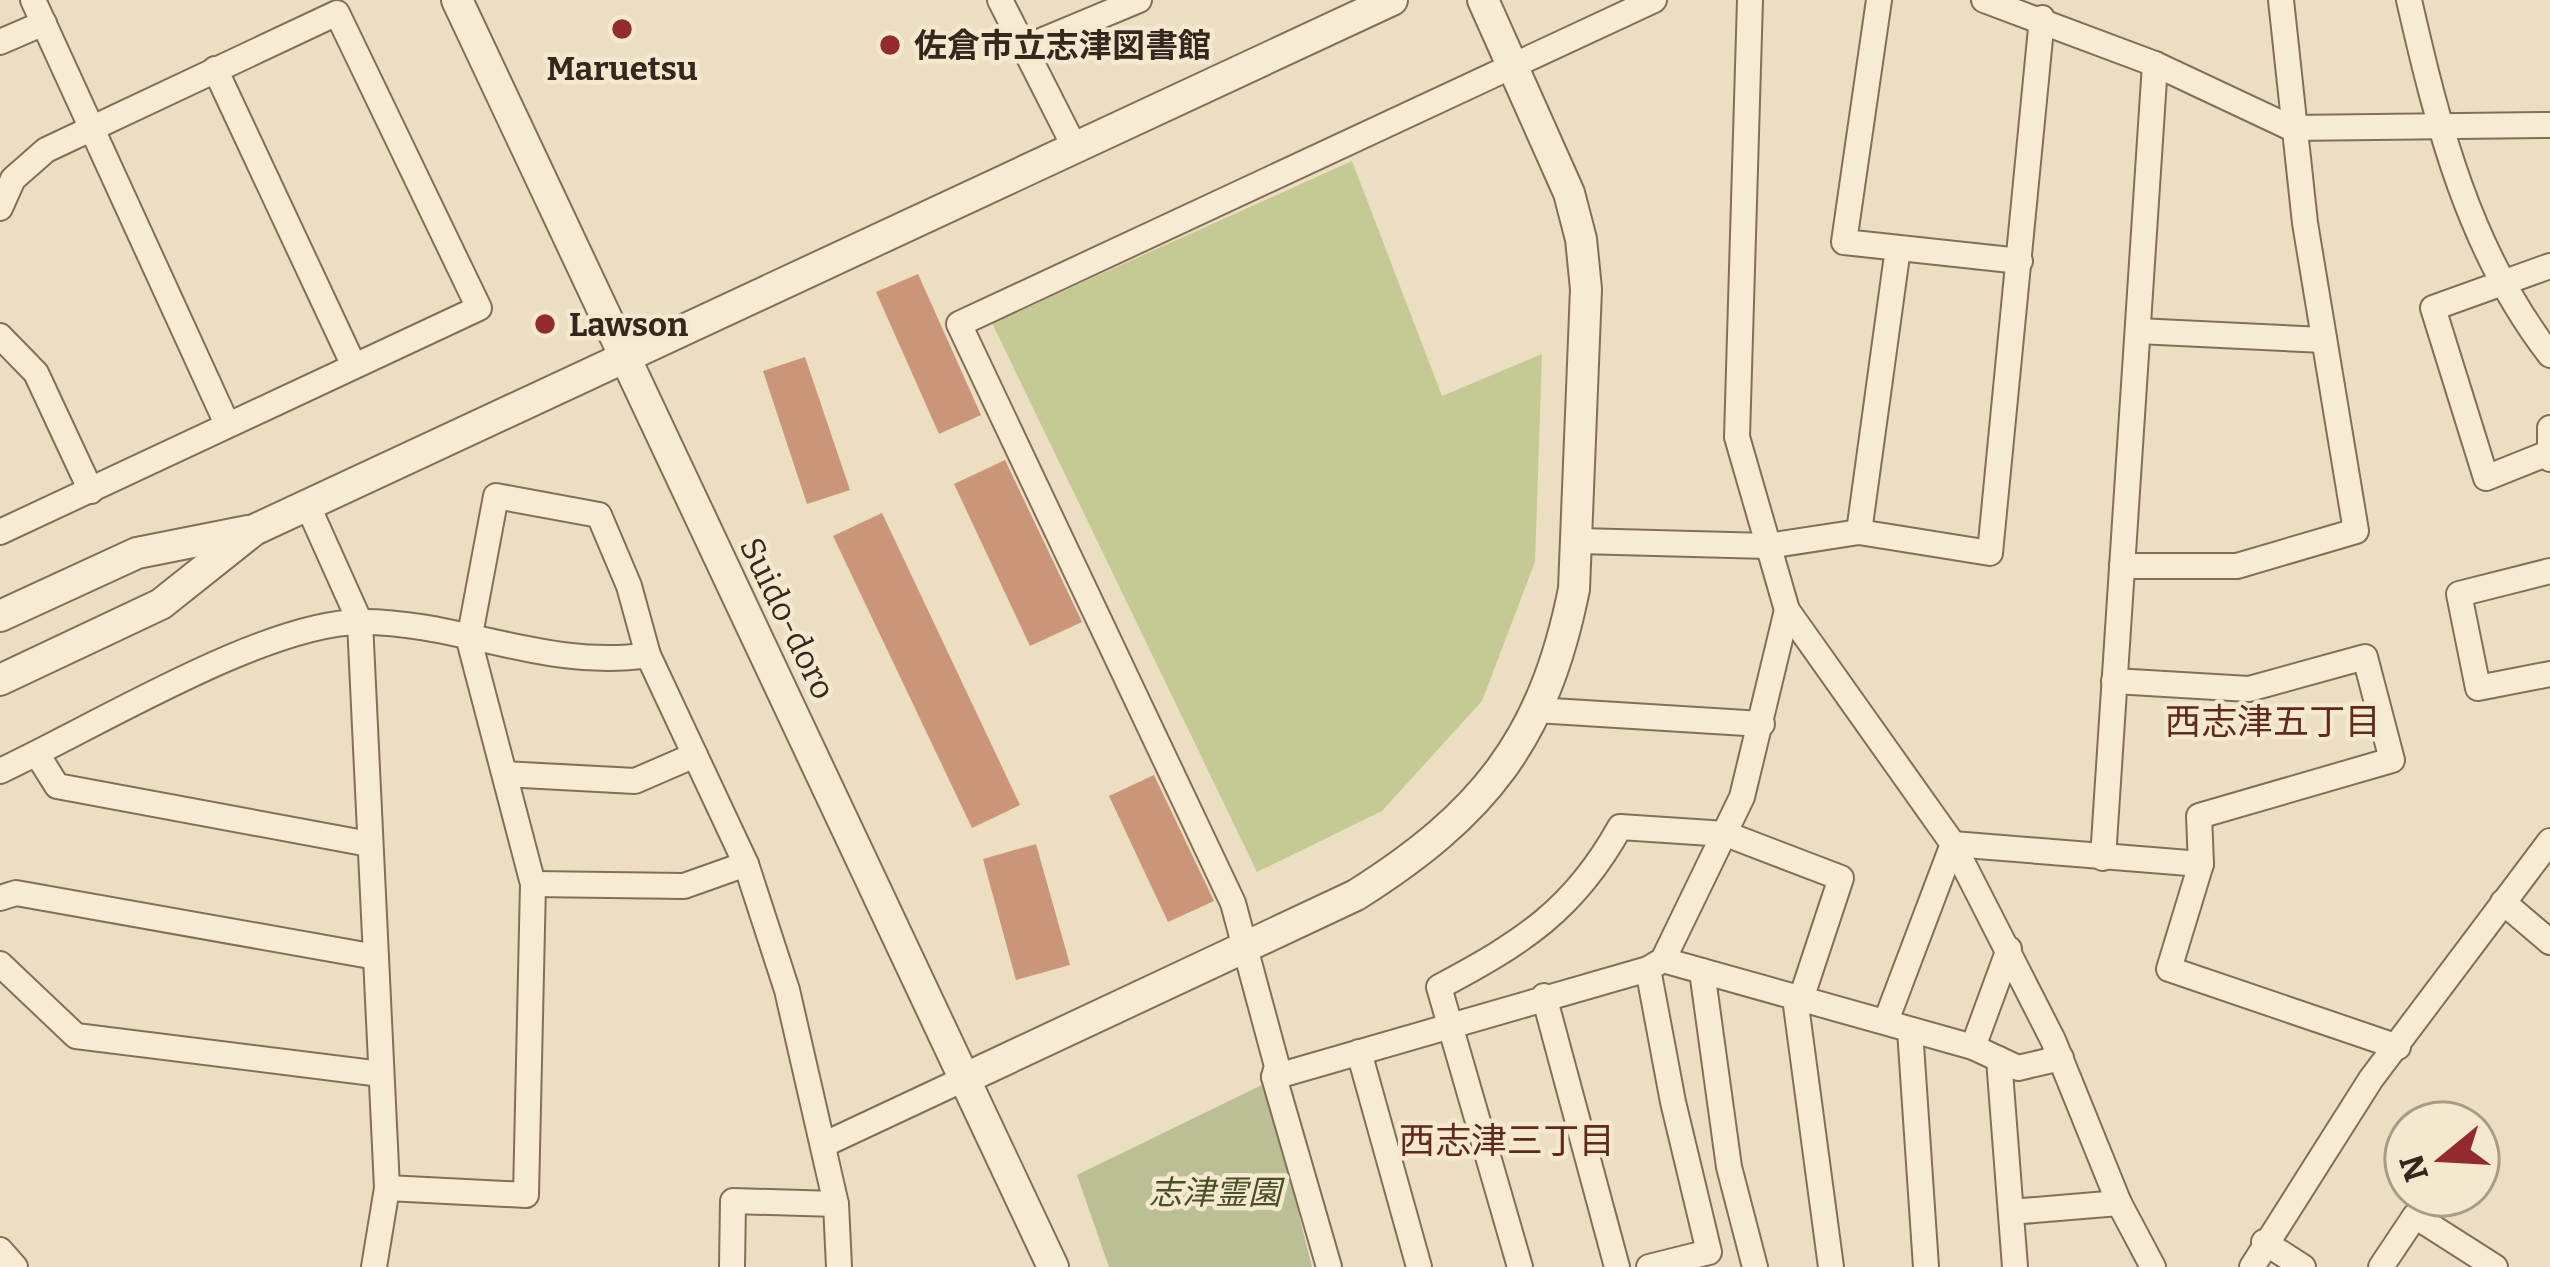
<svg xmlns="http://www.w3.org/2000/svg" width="2550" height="1267" viewBox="0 0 2550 1267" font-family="Bitter,'Noto Sans JP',serif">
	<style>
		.green { fill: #c5ca94 }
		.cemetery { fill: #bbbf94 }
		.building { fill: #ca9677 }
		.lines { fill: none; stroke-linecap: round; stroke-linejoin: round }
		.minor-casing { stroke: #856e59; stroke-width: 28 }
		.tertiary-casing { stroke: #856e59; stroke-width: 34 }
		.minor { stroke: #f8ebd3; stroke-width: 24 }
		.tertiary { stroke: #f8ebd3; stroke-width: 30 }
		.poi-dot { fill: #922a2f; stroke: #f4e8cf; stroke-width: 4.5 }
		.labels { text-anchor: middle; stroke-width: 9; stroke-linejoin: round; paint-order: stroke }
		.poi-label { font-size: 33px; font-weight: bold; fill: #35271d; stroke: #f4e8cf; text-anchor: start }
		.street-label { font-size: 33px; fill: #35271d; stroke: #f4e8cf }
		.park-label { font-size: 33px; font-style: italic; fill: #475124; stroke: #f4e8cf }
		.neighbourhood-label { font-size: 36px; fill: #60291d; stroke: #f4e8cf }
	</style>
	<rect width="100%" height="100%" fill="#ecdec0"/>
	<!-- green -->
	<polygon class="green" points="1352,161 1442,396 1542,354 1535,562 1482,701 1382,811 1257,872 992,323"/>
	<!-- cemetery -->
	<polygon class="cemetery" points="1266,1083 1312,1267 1109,1267 1077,1175"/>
	<!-- building -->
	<g class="building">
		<polygon points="918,274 981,415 939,434 876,292"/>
		<polygon points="805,357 850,490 807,504 763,371"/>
		<polygon points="1005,460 1082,622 1030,646 954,484"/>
		<polygon points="882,513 1020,805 972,828 833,536"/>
		<polygon points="1154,775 1214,901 1168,922 1109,796"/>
		<polygon points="1036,844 1070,965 1016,980 983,859"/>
	</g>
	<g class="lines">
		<!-- minor casing -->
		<g class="minor-casing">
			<g id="minor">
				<polyline points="33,0 227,424"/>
				<polyline points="1000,0 1075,148"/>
				<polyline points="1750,0 1737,437 1787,610 1953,844 2053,1040 2119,1203 2153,1267"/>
				<polyline points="1879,0 1844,242 2020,261"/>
				<polyline points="1984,0 2155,64 2291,128 2550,125"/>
				<path d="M2409,0c29,127 60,250 141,355"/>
				<polyline points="0,42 44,23"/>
				<polyline points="1024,48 1139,0"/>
				<polyline points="215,69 354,366"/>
				<polyline points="0,208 13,179 46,150 337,13 479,308 0,532"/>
				<polyline points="2138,331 2324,340"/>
				<polyline points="0,336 36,373 91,491"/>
				<polyline points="2550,428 2550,459"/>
				<polyline points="2546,454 2486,478 2433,308 2550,266"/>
				<polyline points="307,504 360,622 387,1188 374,1267"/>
				<polyline points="1859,532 1898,248"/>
				<polyline points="1579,541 1768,546 1859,532 1990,553 2042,18"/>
				<polyline points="2122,566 2237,566 2356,531 2305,223 2281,0"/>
				<polyline points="2550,571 2459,594 2478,688 2550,674"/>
				<polyline points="2114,681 2249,689 2365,657 2392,760 2199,816 2201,864 2169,969 2398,1047"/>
				<polyline points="1536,710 1762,724"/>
				<polyline points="37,754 57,786 369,844"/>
				<path d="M0,771c93,-43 263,-148 360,-149 98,-1 189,49 288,33"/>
				<polyline points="505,774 635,781 695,755"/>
				<polyline points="2103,858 2155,64"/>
				<polyline points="533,884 684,886 746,864"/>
				<polyline points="0,898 16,893 376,957"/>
				<polyline points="2503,902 2550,942"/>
				<polyline points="1663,960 1973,1047 2018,1068 2061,1058"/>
				<polyline points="0,964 76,1036 381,1074"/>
				<polyline points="1648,969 1673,1102 1709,1252 1649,1267"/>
				<polyline points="1702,971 1729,1167 1755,1267"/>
				<polyline points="1544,996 1617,1267"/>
				<polyline points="1795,998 1831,1267"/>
				<polyline points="1886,1021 1953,844 2201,864"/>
				<polyline points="1910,1030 1926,1267"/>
				<polyline points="1973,1047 2009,949"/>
				<polyline points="1359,1052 1419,1267"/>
				<polyline points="1999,1059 2015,1267"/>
				<polyline points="1274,1077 1648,969 1663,960 1742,797 1787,610"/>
				<polyline points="823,1145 966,1078"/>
				<polyline points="387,1188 526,1195 533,884 469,640 496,496 599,515 629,586 648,655 746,864 787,990 836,1204 839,1267"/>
				<polyline points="2011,1212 2119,1203"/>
				<polyline points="2264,1242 2303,1267"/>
				<polyline points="0,1250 15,1267"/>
				<polyline points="732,1267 733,1201 836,1204"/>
				<polyline points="1329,1267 1274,1077 1277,1066 1233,903 959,324 1654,0"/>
				<path d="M1520,1267l-81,-280c83,-44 135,-77 181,-160l106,7 115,44 -40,121"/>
				<polyline points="2252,1267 2371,1079 2550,841"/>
				<polyline points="2381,1267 2415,1216 2495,1267"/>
			</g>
		</g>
		<!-- tertiary casing -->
		<g class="tertiary-casing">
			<g id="tertiary">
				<polyline points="457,0 1053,1267"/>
				<polyline points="0,616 137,553 248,531"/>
				<polyline points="0,680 161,604 254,530 1392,0"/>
				<path d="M966,1078l390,-183c128,-81 188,-156 218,-306l12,-300 -5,-50 -12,-46 -86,-193"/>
			</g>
		</g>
		<!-- minor -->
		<use href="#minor" class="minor"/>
		<!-- tertiary -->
		<use href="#tertiary" class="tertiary"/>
	</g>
	<!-- markers -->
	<g class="poi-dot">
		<circle cx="622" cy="29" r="12"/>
		<circle cx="890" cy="45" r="12"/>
		<circle cx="545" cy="324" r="12"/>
	</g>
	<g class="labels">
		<!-- poi labels -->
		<g class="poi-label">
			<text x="914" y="57">佐倉市立志津図書館</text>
			<text x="622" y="80" text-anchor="middle">Maruetsu</text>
			<text x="569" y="336">Lawson</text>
		</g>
		<!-- street labels -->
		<g class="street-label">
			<text transform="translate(788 618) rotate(64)" y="12">Suido-doro</text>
		</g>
		<!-- park labels -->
		<g class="park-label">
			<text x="1215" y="1204">志津霊園</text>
		</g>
		<!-- neighbourhood labels -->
		<g class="neighbourhood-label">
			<text x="2273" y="734">西志津五丁目</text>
			<text x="1507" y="1153">西志津三丁目</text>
		</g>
	</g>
	<!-- north arrow -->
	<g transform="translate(2442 1159) rotate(252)"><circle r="57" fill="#f4e8cf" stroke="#a89b88" stroke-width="3"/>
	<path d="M0-9L21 45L0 30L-21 45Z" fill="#922a2f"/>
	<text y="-18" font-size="33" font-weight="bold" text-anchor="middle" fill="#35271d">N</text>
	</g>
</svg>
